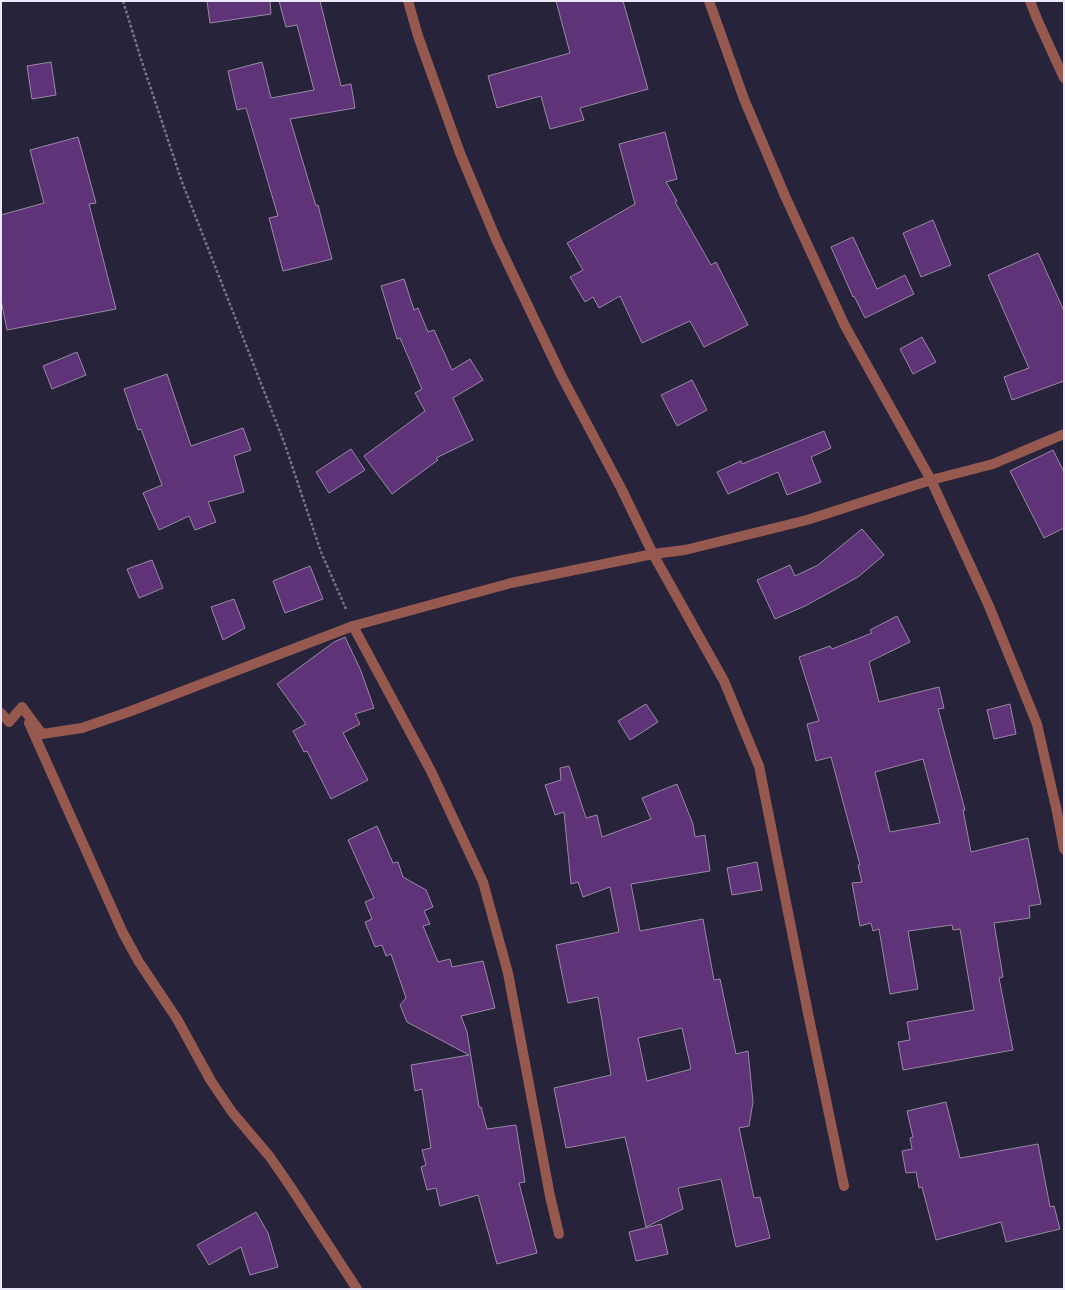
<svg xmlns="http://www.w3.org/2000/svg" width="1065" height="1290" viewBox="0 0 1065 1290" font-family="'Asap Condensed',sans-serif">
	<style>
		.building { fill: #5f3378; stroke: #9988a4; fill-rule: evenodd }
		.lines { fill: none; stroke-linecap: round; stroke-linejoin: round }
		.path { stroke: #757287; stroke-width: 2.5; stroke-dasharray: 3 2; stroke-linecap: butt }
		.street { stroke: #95594f; stroke-width: 10 }
	</style>
	<rect width="100%" height="100%" fill="#26233b"/>
	<!-- building -->
	<g class="building">
		<polygon points="207,1 270,1 271,14 210,23"/>
		<polygon points="279,1 320,1 341,86 351,84 355,108 290,119 316,206 318,205 332,259 283,271 269,218 278,216 246,108 237,110 228,71 262,62 271,98 314,90 297,25 286,27"/>
		<polygon points="556,1 623,1 648,89 580,108 584,120 550,129 541,96 497,108 488,76 570,53"/>
		<polygon points="51,62 56,95 32,99 27,66"/>
		<polygon points="665,132 677,179 666,182 677,201 675,202 711,265 716,262 748,325 704,347 690,321 642,343 620,296 599,308 593,297 585,302 570,277 583,270 567,243 635,204 619,144"/>
		<polygon points="78,137 96,203 89,204 116,309 7,330 1,300 1,215 44,203 30,150"/>
		<polygon points="933,220 951,265 921,277 903,233"/>
		<polygon points="853,237 877,289 905,275 914,294 865,318 854,296 853,297 831,247"/>
		<polygon points="1038,253 1064,311 1064,381 1012,400 1004,377 1029,368 988,275"/>
		<polygon points="404,279 414,310 418,308 428,332 434,330 452,370 470,359 483,380 453,398 473,440 436,458 438,460 392,494 364,456 425,411 415,393 422,389 400,338 397,339 381,286"/>
		<polygon points="922,337 936,362 913,374 900,349"/>
		<polygon points="77,352 86,375 52,389 43,366"/>
		<polygon points="167,374 191,446 243,428 251,450 234,456 244,492 208,502 216,522 195,530 189,516 159,530 143,493 162,485 141,429 138,430 124,389"/>
		<polygon points="692,380 707,410 677,426 661,395"/>
		<polygon points="824,431 831,448 811,457 821,482 787,495 778,472 728,494 717,472 741,461 742,464"/>
		<polygon points="351,449 365,470 329,493 316,472"/>
		<polygon points="1053,450 1064,472 1064,528 1044,538 1010,471"/>
		<polygon points="862,529 884,555 858,577 805,606 775,619 757,580 790,565 795,576 818,565"/>
		<polygon points="152,560 163,588 139,598 127,569"/>
		<polygon points="310,566 323,599 285,613 273,581"/>
		<polygon points="234,599 245,628 223,640 211,607"/>
		<path d="M897,616l13,26 -41,20 10,40 60,-15 5,21 -6,1 27,101h-2l8,42 57,-14 13,66 -12,2 1,12 -36,5 9,54 -4,1 14,72 -110,20 -5,-28 12,-2 -3,-18 67,-12 -14,-81 -7,1 -1,-5 -44,6 10,58 -28,5 -11,-65 -6,2 -2,-8 -11,3 -8,-43 10,-1 -4,-17h2l-29,-108 -15,4 -9,-37 12,-3 -20,-64 31,-11 2,3 40,-16 -2,-3zM923,759l17,64 -50,9 -15,-60z"/>
		<polygon points="345,637 361,671 374,708 355,714 360,724 343,733 368,780 331,799 307,751 304,752 293,731 306,724 277,684 334,642"/>
		<polygon points="646,704 658,722 630,740 618,721"/>
		<polygon points="1010,704 1016,734 994,739 987,710"/>
		<path d="M569,766l17,52 11,-3 5,22 49,-18 -9,-21 35,-14 16,40 2,13 10,-2 5,36 -79,13 9,47 63,-12 11,61 6,-1 16,75 12,-3 5,51 -4,24 -10,2 15,70 6,-1 10,41 -34,9 -15,-68 -43,9 5,21 -37,18 -21,-90 -59,11 -12,-60 57,-13 -13,-78 -30,6 -12,-58 63,-13 -9,-45 -27,10 -5,-15 -7,2 -7,-72 -9,3 -10,-30 16,-5 -1,-12zM682,1028l9,41 -44,12 -9,-43z"/>
		<polygon points="377,826 393,863 398,862 403,877 426,890 433,907 424,911 430,924 423,926 438,962 450,959 452,967 483,961 495,1008 461,1016 467,1032 479,1107 481,1107 487,1129 516,1125 525,1182 519,1183 537,1253 497,1264 478,1195 440,1206 436,1188 427,1190 421,1167 426,1165 422,1150 431,1148 422,1089 415,1091 411,1065 469,1055 407,1022 400,1005 406,998 391,954 386,956 382,945 375,947 365,922 372,919 365,902 374,898 348,840"/>
		<polygon points="757,862 762,890 732,895 727,868"/>
		<polygon points="946,1102 960,1158 1038,1144 1050,1207 1054,1206 1060,1229 1006,1242 1001,1222 936,1240 922,1187 919,1188 916,1172 906,1173 902,1151 912,1149 910,1138 913,1137 907,1111"/>
		<polygon points="256,1212 268,1233 278,1267 250,1275 241,1247 209,1265 197,1245"/>
		<polygon points="661,1224 668,1254 636,1261 629,1232"/>
	</g>
	<g class="lines">
		<!-- path -->
		<polyline class="path" points="123,1 141,59 182,182 284,442 321,552 346,609"/>
		<!-- street -->
		<g class="street">
			<polyline points="408,1 418,36 460,153 496,239 561,375 621,488 653,554 724,681 759,766 809,1018 844,1186"/>
			<polyline points="709,1 744,99 785,196 845,326 931,480 989,606 1037,724 1057,812 1064,849"/>
			<polyline points="1030,1 1037,19 1064,78"/>
			<polyline points="353,626 431,771 483,882 508,973 550,1196 559,1234"/>
			<polyline points="1,713 9,722 22,707 42,734 82,728 131,711 353,626 511,583 653,554 685,550 807,520 931,480 993,464 1064,434"/>
			<polyline points="29,723 123,933 139,962 177,1019 211,1081 232,1112 270,1157 290,1186 357,1289"/>
		</g>
	</g>
	<!-- border -->
	<rect width="1065" height="1290" fill="none" stroke="#ebe9fa" stroke-width="4"/>
</svg>
